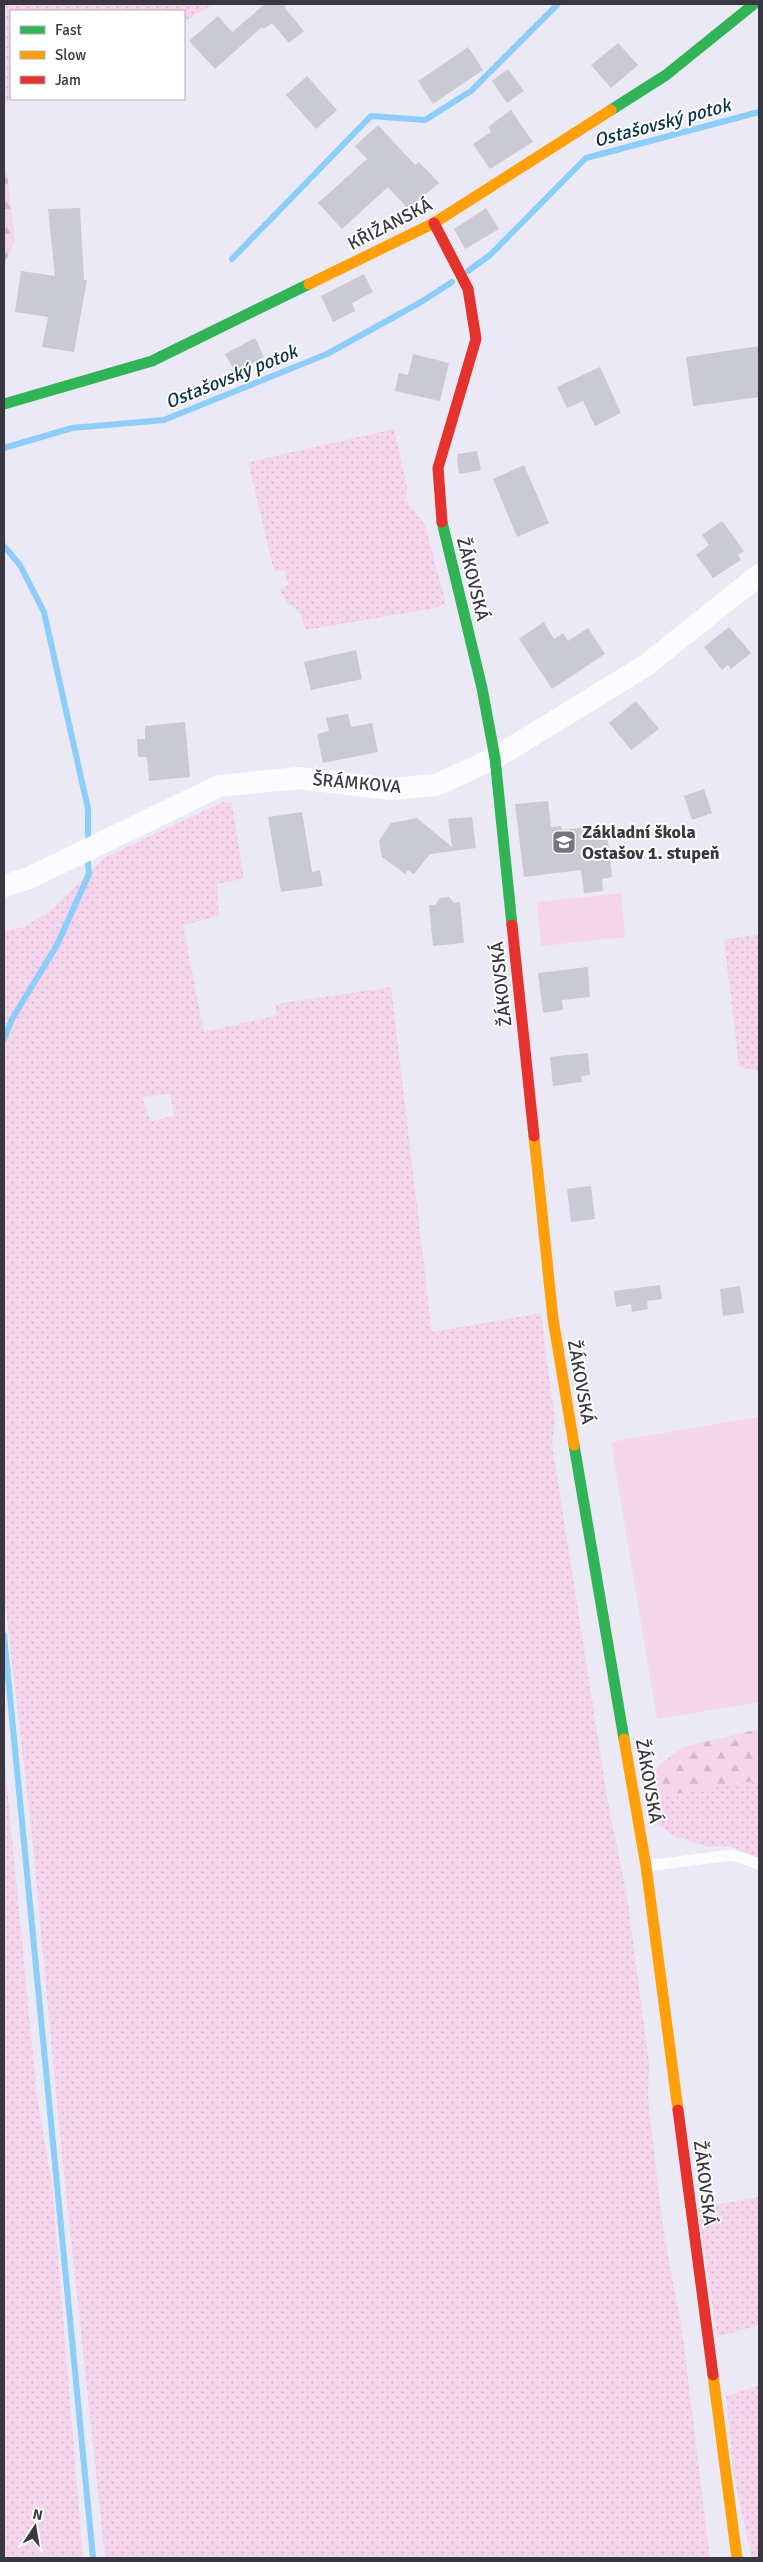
<svg xmlns="http://www.w3.org/2000/svg" width="763" height="2562" viewBox="0 0 763 2562" font-family="Signika,sans-serif">
	<style>
		.grass { fill: url(#grass-dots); fill-rule: evenodd }
		.forest { fill: url(#forest-firs) }
		.pitch { fill: #f5d5ec }
		.lines { fill: none; stroke-linecap: round; stroke-linejoin: round }
		.stream { stroke: #8ccdfa; stroke-width: 6 }
		.building { fill: #c9cad4 }
		.lane { stroke: #fcfcfe; stroke-width: 11 }
		.street { stroke: #fcfcfe; stroke-width: 22 }
		.fast { stroke: #30b455; stroke-width: 11 }
		.slow { stroke: #ff9f0a; stroke-width: 11 }
		.jam { stroke: #e5322d; stroke-width: 11 }
		.labels { text-anchor: middle; stroke-width: 4; stroke-linejoin: round; paint-order: stroke }
		.street-label { font-size: 18px; fill: #393840; stroke: #fff }
		.poi-label { font-size: 18px; font-weight: bold; fill: #393840; stroke: #fff; text-anchor: start }
		.water-label { font-size: 19px; font-style: italic; fill: #073249; stroke: #fff }
	</style>
	<defs>
		<pattern id="grass-dots" width="8" height="8" patternUnits="userSpaceOnUse" patternTransform="scale(1.25)"><rect width="8" height="8" fill="#f5d5ec"/><path d="M2 2h.1M6 6h.1" fill="none" stroke="#d3b8cb" stroke-width="1.8" stroke-linecap="round"/></pattern>
		<pattern id="forest-firs" width="22" height="20" patternUnits="userSpaceOnUse" patternTransform="scale(1.25)"><rect width="22" height="20" fill="#f5d5ec"/><path d="M5 1l3.5 6h-7zM16 11l3.5 6h-7z" fill="#d3b8cb"/></pattern>
	</defs>
	<rect width="100%" height="100%" fill="#ebe9f6"/>
	<!-- grass -->
	<g class="grass">
		<polygon points="4,4 213,4 184,22 184,11 11,11 11,97 4,107"/>
		<path d="M394,429l13,58 -1,13 19,25 21,79 -11,4 -129,22c-4,-11 -5,-22 -18,-25l-8,-15 8,-6 -4,-13h-10l-26,-109z"/>
		<path d="M223,802l9,1 12,76 -27,5 2,32 -36,9 21,107 73,-17 -2,-11 116,-17 41,345 109,-19 14,109 -3,21 56,359 19,95 22,165 -1,35 15,131 19,101 28,229h-605l-45,-422 -29,-309 -27,-234v-662l20,-4 25,-15 55,-54zM170,1094l4,22 -23,5 -9,-24z"/>
		<polygon points="759,934 759,1072 739,1066 724,940"/>
		<polygon points="4,1755 37,2096 52,2184 83,2558 4,2558"/>
		<polygon points="759,1780 759,1858 729,1846 708,1847 674,1836 649,1817 653,1798"/>
		<polygon points="759,2197 759,2325 717,2337 698,2208"/>
		<polygon points="759,2385 759,2558 752,2558 734,2477 726,2396"/>
	</g>
	<!-- forest -->
	<g class="forest">
		<polygon points="4,164 7,173 15,240 4,266"/>
		<polygon points="759,1729 759,1780 653,1798 657,1767 683,1747"/>
	</g>
	<!-- pitch -->
	<g class="pitch">
		<polygon points="621,893 625,937 541,946 537,902"/>
		<polygon points="759,1417 759,1702 657,1719 611,1442"/>
	</g>
	<g class="lines">
		<!-- stream -->
		<g class="stream">
			<polyline points="232,259 371,116 425,120 471,91 558,4"/>
			<polyline points="468,271 490,255 586,158 759,112"/>
			<polyline points="4,448 72,428 164,420 327,354 421,302 452,282"/>
			<polyline points="4,546 20,565 44,612 88,809 88,837"/>
			<polyline points="4,1039 12,1019 57,945 89,874 88,863"/>
			<polyline points="4,1635 93,2558"/>
		</g>
	</g>
	<!-- building -->
	<g class="building">
		<polygon points="265,4 287,4 284,7 304,31 289,43 272,23 264,29 262,27 215,69 189,41 218,16 232,32"/>
		<polygon points="618,43 638,65 611,88 591,65"/>
		<polygon points="468,47 483,70 433,104 418,81"/>
		<polygon points="508,69 524,91 507,103 492,81"/>
		<polygon points="307,76 337,110 316,129 286,95"/>
		<polygon points="511,110 533,142 490,169 473,144 491,132 488,127"/>
		<polygon points="378,125 415,165 419,162 439,183 408,209 388,187 342,229 318,203 367,159 355,146"/>
		<polygon points="80,208 84,280 87,280 74,352 42,347 48,317 15,312 21,271 55,276 48,209"/>
		<polygon points="486,208 499,229 465,249 454,229"/>
		<polygon points="364,274 373,292 352,303 355,311 333,322 321,296"/>
		<polygon points="255,338 264,357 235,372 225,354"/>
		<polygon points="759,346 759,397 693,406 686,357"/>
		<polygon points="413,354 449,363 440,401 395,391 399,373 408,375"/>
		<polygon points="600,367 621,413 595,426 583,401 567,408 557,387"/>
		<polygon points="477,451 481,470 459,474 457,460 458,454"/>
		<polygon points="524,465 549,523 517,537 493,479"/>
		<polygon points="722,521 744,551 738,555 741,560 713,578 696,555 709,545 702,535"/>
		<polygon points="544,622 554,639 563,633 568,641 588,628 605,654 552,689 519,639"/>
		<polygon points="729,627 751,653 731,669 728,665 722,670 704,647"/>
		<polygon points="356,650 362,679 311,690 304,662"/>
		<polygon points="636,701 659,729 631,750 609,723"/>
		<polygon points="348,714 351,727 372,723 378,752 323,763 317,734 329,731 326,718"/>
		<polygon points="185,722 190,777 149,781 147,757 138,757 137,739 145,739 145,726"/>
		<polygon points="704,789 712,813 692,820 684,796"/>
		<polygon points="548,801 551,827 561,826 562,830 606,825 612,877 602,879 603,891 584,893 581,870 524,877 515,804"/>
		<polygon points="302,812 312,872 320,870 323,886 281,892 268,817"/>
		<polygon points="472,817 476,848 430,854 414,874 408,870 405,874 382,857 379,841 391,823 417,818 452,847 448,819"/>
		<polygon points="449,897 454,903 460,902 464,943 433,946 429,905 435,905 440,898"/>
		<polygon points="588,967 590,997 562,1000 563,1010 543,1013 538,973"/>
		<polygon points="588,1053 590,1075 581,1076 582,1082 553,1086 550,1057"/>
		<polygon points="591,1186 595,1219 571,1222 567,1189"/>
		<polygon points="660,1285 662,1299 647,1301 648,1309 632,1312 631,1304 616,1307 614,1291"/>
		<polygon points="740,1286 744,1313 723,1316 720,1289"/>
	</g>
	<g class="lines">
		<!-- lane -->
		<polyline class="lane" points="646,1866 732,1855 759,1864"/>
		<!-- street -->
		<polyline class="street" points="4,886 29,878 219,786 298,778 390,789 436,785 495,758 645,666 759,575"/>
		<!-- fast -->
		<g class="fast">
			<polyline points="611,110 666,75 754,4"/>
			<polyline points="4,404 152,361 309,284"/>
			<polyline points="442,522 482,688 495,758 512,925"/>
			<polyline points="574,1445 624,1739"/>
		</g>
		<!-- slow -->
		<g class="slow">
			<polyline points="309,284 434,223 611,110"/>
			<polyline points="534,1136 553,1319 574,1445"/>
			<polyline points="624,1739 646,1866 678,2110"/>
			<polyline points="713,2375 737,2558"/>
		</g>
		<!-- jam -->
		<g class="jam">
			<polyline points="434,223 468,289 476,339 438,468 442,522"/>
			<polyline points="512,925 534,1136"/>
			<polyline points="678,2110 713,2375"/>
		</g>
	</g>
	<!-- icons -->
	<defs>
		<g id="school-square" transform="scale(1.25)"><rect x="-9" y="-9" width="18" height="18" rx="4" fill="#777680" stroke="#fff"/><path d="M0-5L7-2L0 1L-7-2ZM-4 1L0 2.5L4 1V4Q0 6-4 4Z" fill="#fff"/></g>
	</defs>
	<g fill-rule="evenodd">
		<use href="#school-square" x="564" y="842"/>
	</g>
	<g class="labels">
		<!-- street labels -->
		<g class="street-label">
			<text transform="translate(390 224) rotate(-27)" y="6">KŘIŽANSKÁ</text>
			<text transform="translate(473 579) rotate(76)" y="6">ŽÁKOVSKÁ</text>
			<text transform="translate(357 783) rotate(5)" y="6">ŠRÁMKOVA</text>
			<text transform="translate(501 984) rotate(-96)" y="6">ŽÁKOVSKÁ</text>
			<text transform="translate(581 1382) rotate(80)" y="6">ŽÁKOVSKÁ</text>
			<text transform="translate(649 1781) rotate(80)" y="6">ŽÁKOVSKÁ</text>
			<text transform="translate(705 2183) rotate(83)" y="6">ŽÁKOVSKÁ</text>
		</g>
		<!-- poi labels -->
		<g class="poi-label">
			<text x="582" y="838">Základní škola<tspan x="582" dy="21">Ostašov 1. stupeň</tspan></text>
		</g>
		<!-- water labels -->
		<g class="water-label">
			<text transform="translate(662 122) rotate(-15)" y="7">Ostašovský potok</text>
			<text transform="translate(231 376) rotate(-22)" y="7">Ostašovský potok</text>
		</g>
	</g>
	<!-- border -->
	<rect width="763" height="2562" fill="none" stroke="#393840" stroke-width="10"/>
	<!-- legend -->
	<rect x="10" y="10" width="175" height="90" fill="#ffffff" stroke="#b0afb3"/>
	<rect x="20" y="26" width="25" height="8" fill="#30b455" stroke="#b0afb3"/>
	<text x="55" y="35" font-size="15" fill="#393840">Fast</text>
	<rect x="20" y="51" width="25" height="8" fill="#ff9f0a" stroke="#b0afb3"/>
	<text x="55" y="60" font-size="15" fill="#393840">Slow</text>
	<rect x="20" y="76" width="25" height="8" fill="#e5322d" stroke="#b0afb3"/>
	<text x="55" y="85" font-size="15" fill="#393840">Jam</text>
	<!-- north arrow -->
	<g transform="translate(35 2527) rotate(12)" stroke="#ffffff" stroke-width="4" paint-order="stroke">
	<path d="M0-4L9 19L0 12L-9 19Z" fill="#393840"/>
	<text y="-8" font-size="14" font-weight="bold" text-anchor="middle" fill="#393840">N</text>
	</g>
</svg>
